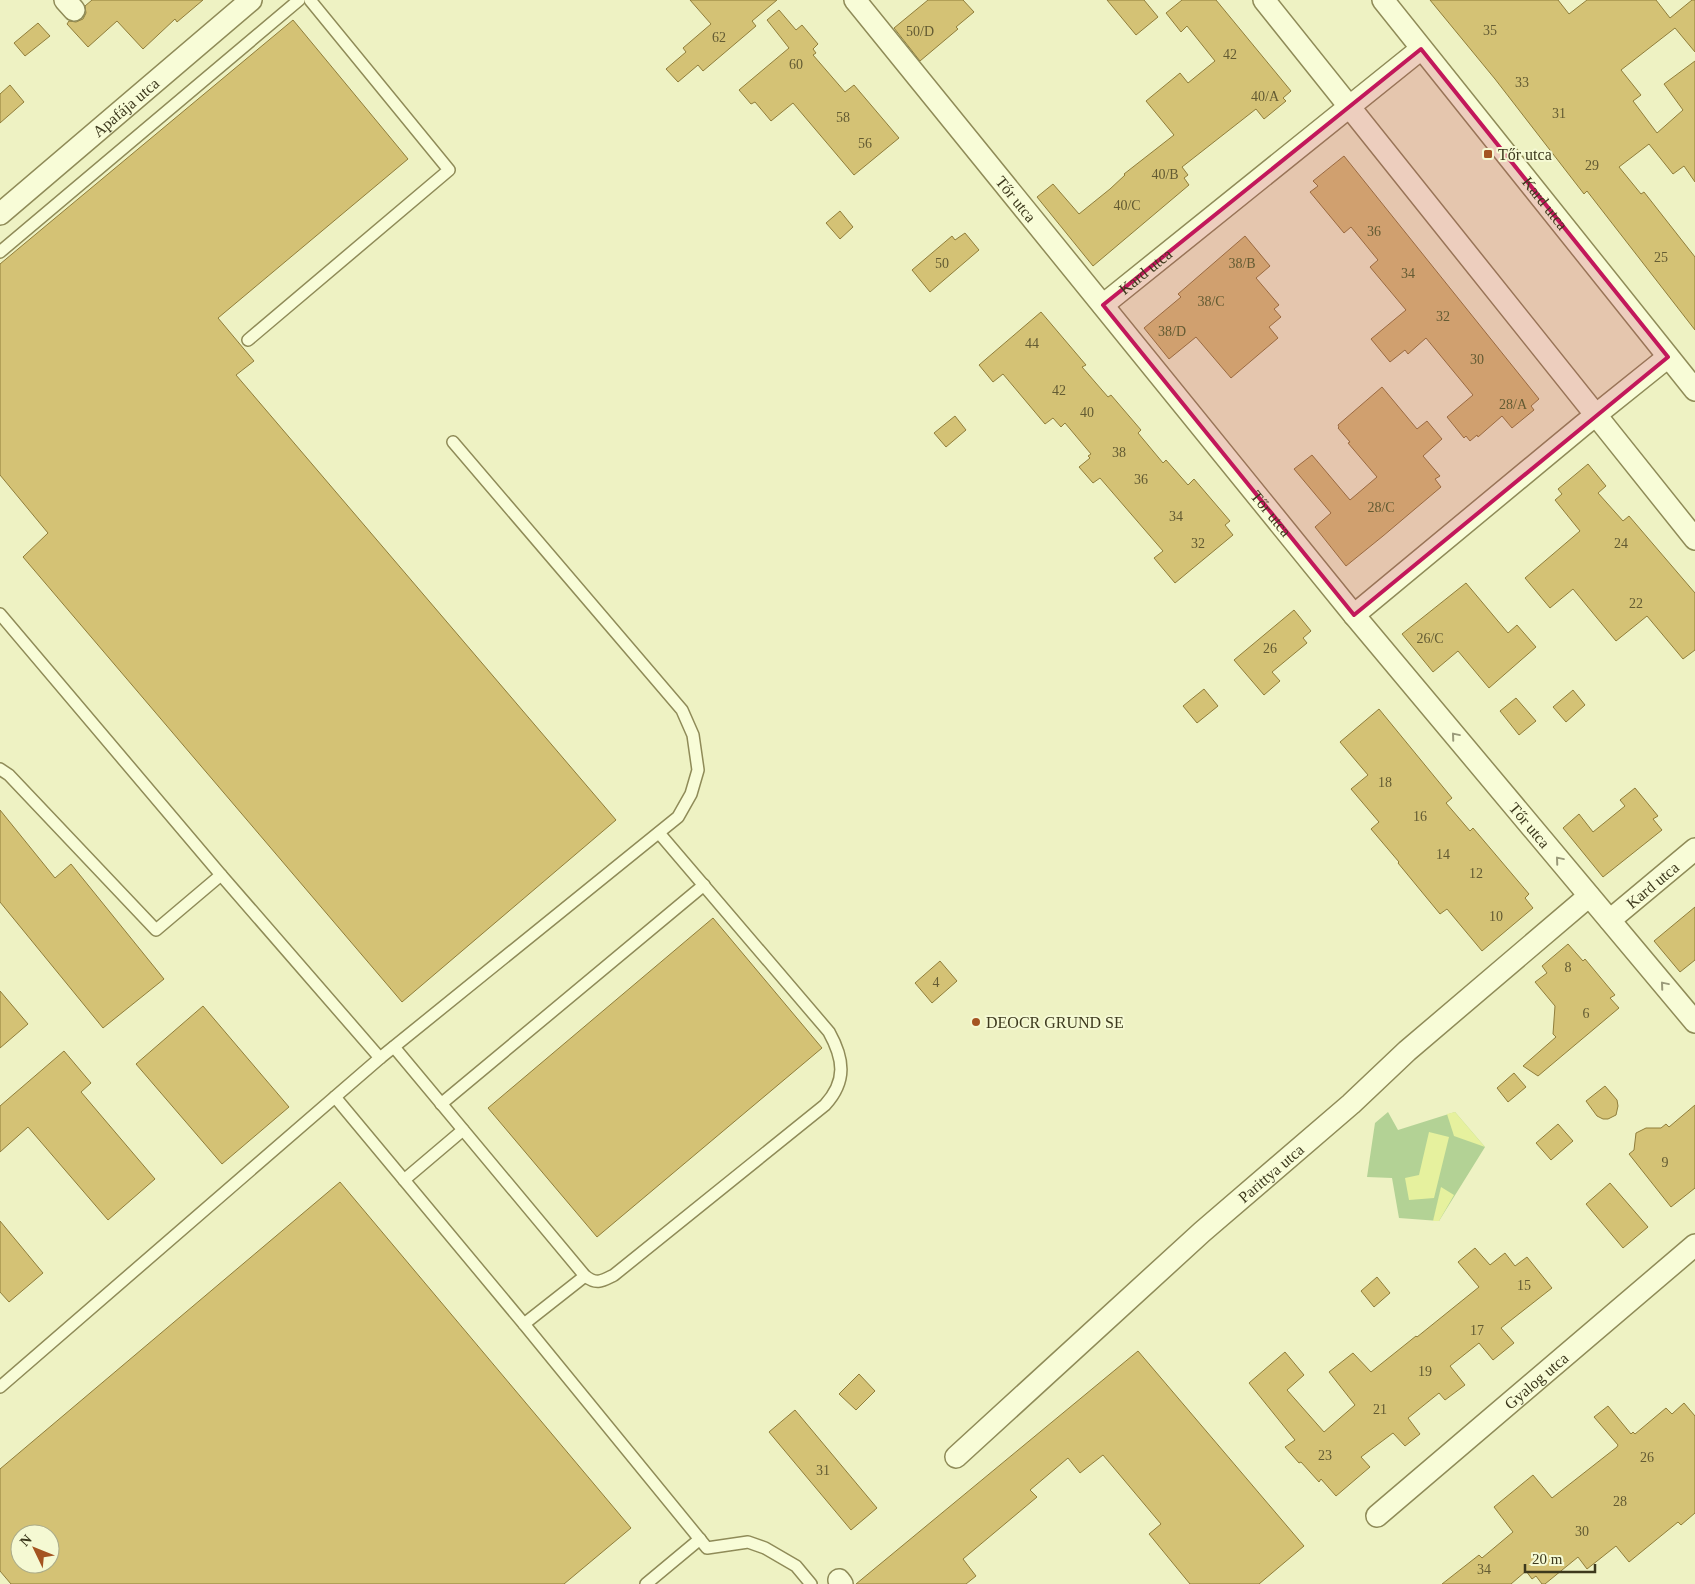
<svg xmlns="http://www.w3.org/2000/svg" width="1695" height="1584" viewBox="0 0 1695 1584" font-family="'Times New Roman',serif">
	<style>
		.green { fill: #b3d295 }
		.sand { fill: #e6f19e }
		.building { fill: #d4c275; stroke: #907e3b; fill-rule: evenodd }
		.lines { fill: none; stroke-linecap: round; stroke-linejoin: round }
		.service-casing { stroke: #8f8b58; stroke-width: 14 }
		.minor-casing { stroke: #8f8b58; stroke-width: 24 }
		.service { stroke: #f8fcd7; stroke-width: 11 }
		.minor { stroke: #f8fcd7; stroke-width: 21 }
		.oneway { stroke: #9a9a7a }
		.marked { fill: #c2185b; fill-opacity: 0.2; stroke: #c2185b; stroke-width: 4; stroke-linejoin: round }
		.poi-dot { fill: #a45421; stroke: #f5f9d3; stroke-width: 2 }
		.labels { text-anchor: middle; stroke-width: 4; stroke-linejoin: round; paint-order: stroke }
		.number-label { font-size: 14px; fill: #635b33 }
		.street-label { font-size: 16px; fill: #3d391d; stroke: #f5f9d3 }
		.poi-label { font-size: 16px; fill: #3d391d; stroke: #f5f9d3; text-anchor: start }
	</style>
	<rect width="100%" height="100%" fill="#eef2c3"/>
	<!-- green -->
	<polygon class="green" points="1388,1112 1398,1130 1455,1112 1485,1147 1439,1221 1399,1218 1392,1178 1367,1177 1375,1123"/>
	<!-- sand -->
	<g class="sand">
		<polygon points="1455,1112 1485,1147 1454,1136 1447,1114"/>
		<polygon points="1429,1132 1449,1137 1434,1198 1409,1200 1405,1178 1419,1175"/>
		<polygon points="1441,1187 1454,1195 1439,1221 1433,1221"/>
	</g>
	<!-- building -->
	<g class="building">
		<polygon points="92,0 203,0 177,22 175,19 143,49 117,21 88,47 67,24 69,21 76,22 83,19 86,13 85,6"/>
		<polygon points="690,0 777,0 752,21 756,26 703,71 698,65 678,82 666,69 686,52 683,48 711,24"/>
		<polygon points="928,0 963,0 974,12 956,27 958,29 920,61 894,28"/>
		<polygon points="1107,0 1144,0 1158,17 1136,35"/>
		<polygon points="1182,0 1216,0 1291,91 1283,98 1286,101 1264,119 1256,109 1182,167 1188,175 1184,178 1189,185 1093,266 1037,197 1053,184 1079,214 1110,189 1125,175 1124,174 1174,135 1146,101 1180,73 1188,83 1215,61 1187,26 1181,32 1166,13"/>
		<polygon points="1430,0 1558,0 1569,14 1587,0 1656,0 1670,18 1692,0 1695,0 1695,52 1675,28 1621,70 1641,95 1633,101 1657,133 1683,110 1664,84 1695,61 1695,182 1684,166 1673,174 1649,144 1619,167 1641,194 1644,192 1695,257 1695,330 1587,191 1584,194 1495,79"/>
		<polygon points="779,10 796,30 802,25 818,44 813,49 816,53 813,55 845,92 854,85 899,138 854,175 793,103 771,121 755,102 751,104 739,90 789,48 767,20"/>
		<polygon points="293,20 408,159 218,318 254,361 236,375 616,820 402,1002 23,557 48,533 0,475 0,264"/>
		<polygon points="38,23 50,36 25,56 14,43"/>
		<polygon points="10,85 24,102 0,123 0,94"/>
		<polygon points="1344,156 1539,399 1531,406 1534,410 1512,428 1502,416 1478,437 1477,435 1470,441 1466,436 1464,438 1447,417 1473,395 1426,338 1408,354 1405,350 1390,362 1371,339 1406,310 1370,267 1378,260 1351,227 1344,233 1310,192 1318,186 1313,181"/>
		<polygon points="840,211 853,227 840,239 826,223"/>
		<polygon points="965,233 979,250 930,292 912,270 952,236 955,240"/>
		<polygon points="1245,236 1270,266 1256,278 1279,305 1274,309 1281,317 1269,327 1278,338 1231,378 1196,337 1169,359 1144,328 1181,297 1178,294"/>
		<polygon points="1041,312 1086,365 1082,367 1108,397 1111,395 1141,430 1138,433 1163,463 1166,460 1188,485 1194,479 1230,521 1225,525 1233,535 1175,583 1154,558 1163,551 1100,478 1093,483 1079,467 1090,458 1088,456 1091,454 1065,423 1061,427 1053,418 1045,424 1003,374 993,382 979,365"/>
		<polygon points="1382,387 1417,429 1427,421 1442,439 1423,456 1440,476 1435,479 1441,487 1383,536 1346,566 1315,527 1331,513 1294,469 1312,455 1350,500 1377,477 1348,443 1350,442 1338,428 1339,427 1338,425"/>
		<polygon points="955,416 966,430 946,447 934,433"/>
		<polygon points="1588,464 1606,486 1598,493 1623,521 1629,516 1695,593 1695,650 1683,659 1647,616 1616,641 1573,589 1550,608 1525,578 1580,531 1555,500 1562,494 1558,489"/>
		<polygon points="1466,583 1508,633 1517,625 1536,647 1489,688 1458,651 1433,672 1402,634"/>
		<polygon points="1294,610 1311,631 1303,638 1307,643 1272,672 1280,681 1264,695 1234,660"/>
		<polygon points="1204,689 1218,706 1197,723 1183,706"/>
		<polygon points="1573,690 1585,705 1566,722 1553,707"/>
		<polygon points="1516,698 1536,721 1519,735 1500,711"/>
		<polygon points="1379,709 1452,798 1446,803 1470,831 1473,828 1529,894 1525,898 1533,908 1482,951 1447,909 1440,914 1398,863 1399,862 1371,829 1379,822 1351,789 1368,775 1340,742"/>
		<polygon points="1635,788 1658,816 1653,819 1662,830 1603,877 1563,828 1579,814 1593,832 1625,806 1620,800"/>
		<polygon points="0,810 55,878 71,864 164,979 103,1028 0,902"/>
		<polygon points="1695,907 1695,960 1680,972 1654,941"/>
		<polygon points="713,918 822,1048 597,1237 488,1108"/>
		<polygon points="1568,944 1583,961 1585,959 1615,995 1610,998 1619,1008 1538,1076 1523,1066 1556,1037 1553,1034 1555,1006 1535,982 1547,973 1542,966"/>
		<polygon points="940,961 957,981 932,1003 915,983"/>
		<polygon points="0,991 28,1024 0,1048"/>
		<polygon points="203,1006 289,1107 222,1164 136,1064"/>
		<polygon points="64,1051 91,1083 81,1092 155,1179 108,1220 28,1127 0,1152 0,1106"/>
		<polygon points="1514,1073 1526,1087 1508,1102 1497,1088"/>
		<polygon points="1605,1086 1617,1100 1618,1106 1616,1115 1608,1119 1603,1119 1597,1116 1586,1101"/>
		<polygon points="1695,1105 1695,1188 1671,1207 1629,1154 1634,1150 1636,1133 1646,1128 1661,1128 1666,1124 1669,1127"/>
		<polygon points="1558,1124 1573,1141 1551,1160 1536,1143"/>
		<path d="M340,1182l291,346 -67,56h-553l-11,-13v-102zM20,1534h30v30h-30z"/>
		<polygon points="1610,1183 1648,1227 1623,1248 1586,1204"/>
		<polygon points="0,1221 43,1273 9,1302 0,1292"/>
		<polygon points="1475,1248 1490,1265 1505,1253 1515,1266 1527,1257 1552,1288 1501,1328 1514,1343 1493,1360 1479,1343 1450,1366 1465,1385 1445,1400 1439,1393 1408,1418 1420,1434 1405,1446 1393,1433 1361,1457 1370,1467 1336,1496 1321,1479 1319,1482 1301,1462 1299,1463 1285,1447 1295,1440 1249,1383 1285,1352 1304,1375 1287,1390 1324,1432 1355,1405 1329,1372 1353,1353 1371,1372 1416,1336 1417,1337 1479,1287 1458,1262"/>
		<polygon points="1377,1277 1390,1293 1374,1307 1361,1291"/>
		<polygon points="1138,1351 1304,1546 1259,1584 1190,1584 1149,1534 1161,1524 1103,1455 1080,1473 1068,1458 1030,1490 1037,1497 963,1559 976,1576 966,1584 856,1584"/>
		<polygon points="859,1374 875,1391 856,1410 839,1394"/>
		<polygon points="1684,1403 1695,1416 1695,1513 1681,1525 1678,1522 1629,1562 1616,1546 1587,1569 1578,1557 1545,1584 1542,1584 1536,1576 1532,1579 1526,1571 1511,1584 1442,1584 1479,1555 1482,1558 1513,1532 1494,1507 1533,1475 1552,1498 1617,1447 1618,1445 1594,1417 1608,1406 1631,1434 1633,1432 1635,1434 1666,1408 1672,1414"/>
		<polygon points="795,1410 877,1508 851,1530 769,1432"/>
	</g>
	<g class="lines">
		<!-- service casing -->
		<g class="service-casing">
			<g id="service">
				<polyline points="0,252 299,0"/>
				<polyline points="248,340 449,170 310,0"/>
				<polyline points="0,614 221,875 380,1058"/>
				<polyline points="0,769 9,775 156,930 221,875"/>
				<path d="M394,1047l191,229c12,9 17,5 29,-1l211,-170c22,-24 19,-46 4,-73l-170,-199"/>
				<polyline points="335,1097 524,1324 707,1548 748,1542 765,1548 796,1566 811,1584"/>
				<polyline points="441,1104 704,885"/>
				<polyline points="404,1180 463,1130"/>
				<polyline points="524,1324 585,1276"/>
				<polyline points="0,1387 380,1058 678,817 691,794 698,770 693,735 682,710 453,442"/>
				<polyline points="646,1584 700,1539"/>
			</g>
		</g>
		<!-- minor casing -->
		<g class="minor-casing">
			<g id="minor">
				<polyline points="65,0 74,10"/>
				<path id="s1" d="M855,0l499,615 341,407"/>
				<polyline points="1264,0 1695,539"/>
				<path id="s2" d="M1383,0l312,390"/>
				<path id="s3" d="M0,214l251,-214"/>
				<path id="s4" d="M1103,305l318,-256"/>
				<polyline points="1354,615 1582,426 1668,357"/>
				<path id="s5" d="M1610,920l85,-71"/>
				<path id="s6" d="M956,1457l246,-225 149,-128 56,-53 182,-155"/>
				<path id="s7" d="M1377,1516l318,-271"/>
				<polyline points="839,1580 842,1584"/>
			</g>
		</g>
		<!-- service -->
		<use href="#service" class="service"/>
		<!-- minor -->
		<use href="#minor" class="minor"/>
	</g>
	<!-- one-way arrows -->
	<defs><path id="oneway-chevron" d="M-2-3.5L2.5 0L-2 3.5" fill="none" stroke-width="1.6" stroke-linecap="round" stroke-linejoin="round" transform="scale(1.25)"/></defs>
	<g class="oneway">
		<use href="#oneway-chevron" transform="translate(1455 736) rotate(-130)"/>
		<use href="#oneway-chevron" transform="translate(1559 860) rotate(-130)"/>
		<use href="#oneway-chevron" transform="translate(1664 985) rotate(-130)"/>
	</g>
	<!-- marked area -->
	<path class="marked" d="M1421,49l247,308 -314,258 -251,-310z"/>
	<!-- markers -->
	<g class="poi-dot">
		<rect x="1483" y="149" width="10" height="10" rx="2.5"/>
		<circle cx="976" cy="1022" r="5"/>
	</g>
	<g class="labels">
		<!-- number labels -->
		<g class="number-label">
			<text x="1490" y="35">35</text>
			<text x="920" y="36">50/D</text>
			<text x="719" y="42">62</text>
			<text x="1230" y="59">42</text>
			<text x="796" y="69">60</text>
			<text x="1522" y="87">33</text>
			<text x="1265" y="101">40/A</text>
			<text x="1559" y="118">31</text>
			<text x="843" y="122">58</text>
			<text x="865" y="148">56</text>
			<text x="1592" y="170">29</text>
			<text x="1165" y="179">40/B</text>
			<text x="1127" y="210">40/C</text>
			<text x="1374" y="236">36</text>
			<text x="1661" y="262">25</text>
			<text x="942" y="268">50</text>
			<text x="1242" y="268">38/B</text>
			<text x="1408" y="278">34</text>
			<text x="1211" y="306">38/C</text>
			<text x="1443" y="321">32</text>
			<text x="1172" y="336">38/D</text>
			<text x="1032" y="348">44</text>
			<text x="1477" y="364">30</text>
			<text x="1059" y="395">42</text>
			<text x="1513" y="409">28/A</text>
			<text x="1087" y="417">40</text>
			<text x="1119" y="457">38</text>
			<text x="1141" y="484">36</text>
			<text x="1381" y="512">28/C</text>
			<text x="1176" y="521">34</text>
			<text x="1198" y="548">32</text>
			<text x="1621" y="548">24</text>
			<text x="1636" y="608">22</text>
			<text x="1430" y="643">26/C</text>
			<text x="1270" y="653">26</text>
			<text x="1385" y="787">18</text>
			<text x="1420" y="821">16</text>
			<text x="1443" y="859">14</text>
			<text x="1476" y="878">12</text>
			<text x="1496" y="921">10</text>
			<text x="1568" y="972">8</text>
			<text x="936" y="987">4</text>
			<text x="1586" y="1018">6</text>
			<text x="1665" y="1167">9</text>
			<text x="1524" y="1290">15</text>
			<text x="1477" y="1335">17</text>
			<text x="1425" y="1376">19</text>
			<text x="1380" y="1414">21</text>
			<text x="1325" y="1460">23</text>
			<text x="1647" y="1462">26</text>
			<text x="823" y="1475">31</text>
			<text x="1620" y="1506">28</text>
			<text x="1582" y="1536">30</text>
			<text x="1484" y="1574">34</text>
		</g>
		<!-- street labels -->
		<g class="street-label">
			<text dy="6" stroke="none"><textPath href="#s3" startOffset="165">Apafája utca</textPath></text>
			<text dy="6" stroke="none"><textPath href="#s1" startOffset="256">Tőr utca</textPath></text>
			<text dy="6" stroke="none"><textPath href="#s2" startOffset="260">Kard utca</textPath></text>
			<text dy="6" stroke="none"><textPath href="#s4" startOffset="54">Kard utca</textPath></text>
			<text dy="6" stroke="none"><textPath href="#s1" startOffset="661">Tőr utca</textPath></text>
			<text dy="6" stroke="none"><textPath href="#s1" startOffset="1066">Tőr utca</textPath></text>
			<text dy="6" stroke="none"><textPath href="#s5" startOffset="55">Kard utca</textPath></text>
			<text dy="6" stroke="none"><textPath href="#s6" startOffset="424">Parittya utca</textPath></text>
			<text dy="6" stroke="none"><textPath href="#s7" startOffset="209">Gyalog utca</textPath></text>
		</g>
		<!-- poi labels -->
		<g class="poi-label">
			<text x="1498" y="160">Tőr utca</text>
			<text x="986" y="1028">DEOCR GRUND SE</text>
		</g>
	</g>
	<!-- north arrow -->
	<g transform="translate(35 1549) rotate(313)"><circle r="24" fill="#f5f9d3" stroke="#abac8a"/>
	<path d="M0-4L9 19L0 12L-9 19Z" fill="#a45421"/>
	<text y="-8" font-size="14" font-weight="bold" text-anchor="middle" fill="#3d391d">N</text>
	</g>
	<!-- scale -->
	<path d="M1525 1564v8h70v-8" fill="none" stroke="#3d391d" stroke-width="2.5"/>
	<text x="1532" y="1564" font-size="15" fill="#3d391d" stroke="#f5f9d3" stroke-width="4" paint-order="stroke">20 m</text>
</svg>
